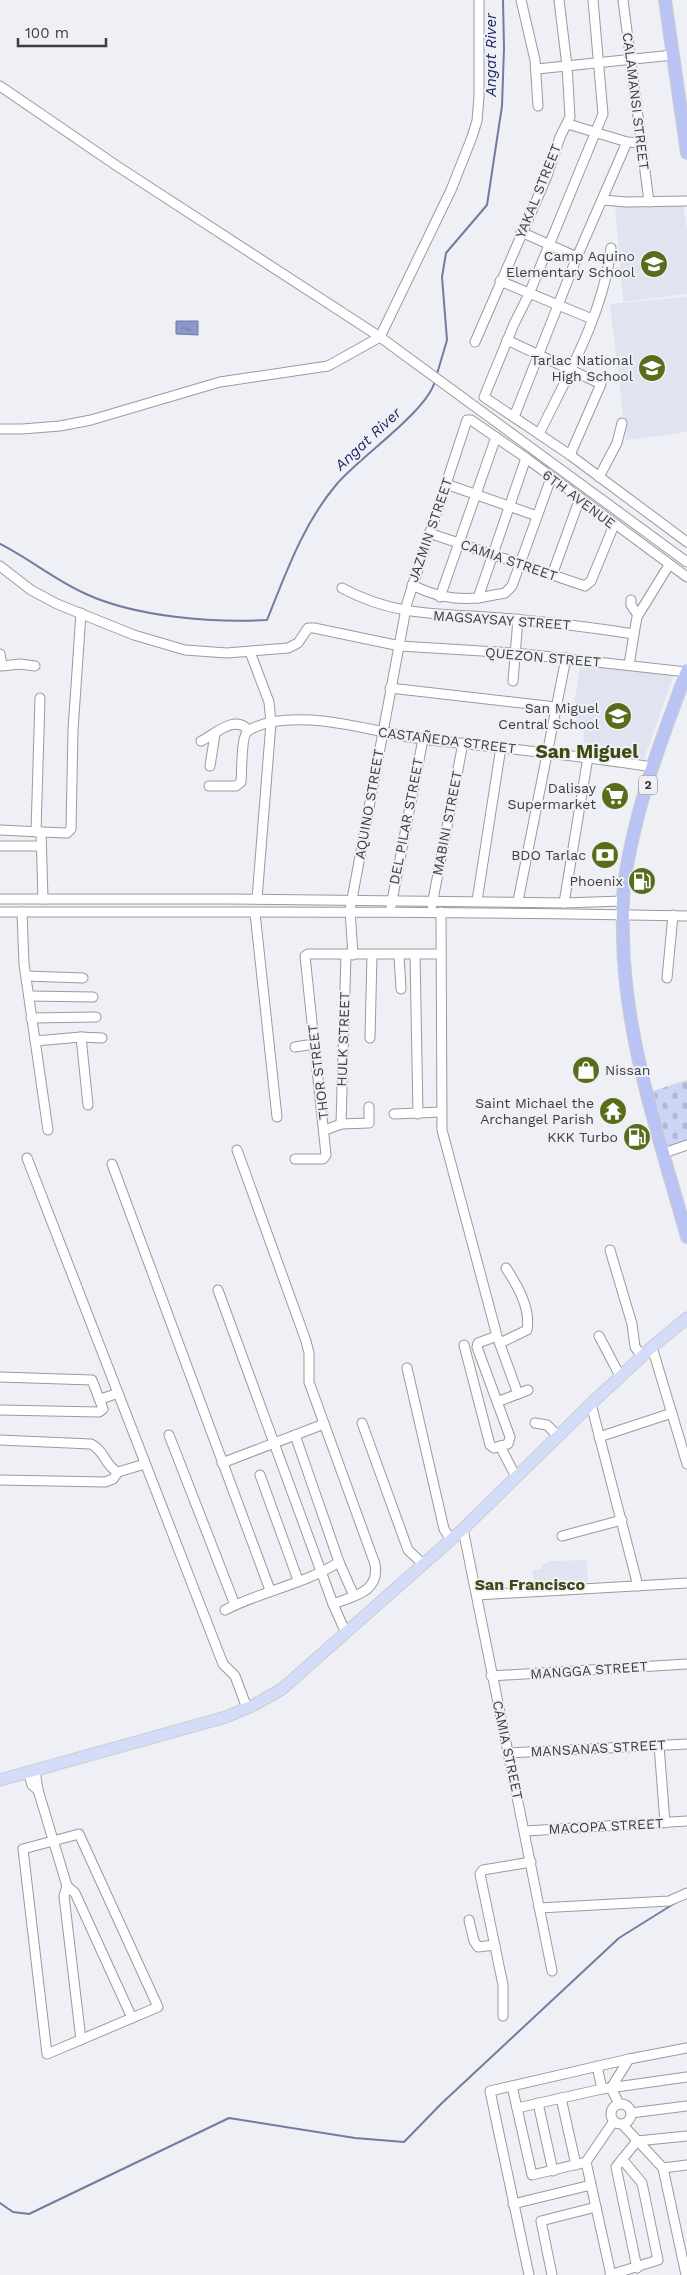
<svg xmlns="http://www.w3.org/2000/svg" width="687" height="2275" viewBox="0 0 687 2275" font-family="'Work Sans',sans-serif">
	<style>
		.built { fill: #e0e3f0 }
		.cemetery { fill: url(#cemetery-stones) }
		.water { fill: url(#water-ripples); stroke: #737ba0 }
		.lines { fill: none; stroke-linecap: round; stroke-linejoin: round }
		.stream { stroke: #737ba0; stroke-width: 2 }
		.minor-casing { stroke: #9a9ba1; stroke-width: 11 }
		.major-casing { stroke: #cccdcd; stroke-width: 13 }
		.highway-casing { stroke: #cccdcd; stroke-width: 14 }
		.minor { stroke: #fff; stroke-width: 9 }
		.major { stroke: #d5dcf9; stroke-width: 11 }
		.highway { stroke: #b9c4f5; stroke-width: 12 }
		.labels { text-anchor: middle; stroke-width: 4; stroke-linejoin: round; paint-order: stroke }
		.shield { fill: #eef0f6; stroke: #717376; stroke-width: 1 }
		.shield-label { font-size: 12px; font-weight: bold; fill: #3c3d3f }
		.street-label { font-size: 14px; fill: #3c3d3f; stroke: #eef0f6 }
		.poi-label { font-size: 14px; fill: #3c3d3f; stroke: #eef0f6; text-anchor: end }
		.water-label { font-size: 15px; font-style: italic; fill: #232865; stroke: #eef0f6 }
		.quarter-label { font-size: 16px; font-weight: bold; fill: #3d4a13; stroke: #eef0f6 }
		.district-label { font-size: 19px; font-weight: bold; fill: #3d4a13; stroke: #eef0f6 }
	</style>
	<defs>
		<pattern id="cemetery-stones" width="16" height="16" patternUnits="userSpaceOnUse" patternTransform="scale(1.25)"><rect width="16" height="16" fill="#cdd5f7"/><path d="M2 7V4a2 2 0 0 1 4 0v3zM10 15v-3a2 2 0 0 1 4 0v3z" fill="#b1b8d5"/></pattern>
		<pattern id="water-ripples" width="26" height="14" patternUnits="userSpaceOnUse" patternTransform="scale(1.25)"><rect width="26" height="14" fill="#8b96c9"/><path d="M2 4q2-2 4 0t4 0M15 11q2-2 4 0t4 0" fill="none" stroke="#737ca5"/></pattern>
	</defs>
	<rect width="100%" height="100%" fill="#eef0f6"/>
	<!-- built -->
	<g class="built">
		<polygon points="615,204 683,204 687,229 687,294 623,302"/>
		<polygon points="687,297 687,432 626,440 610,304"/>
		<polygon points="581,664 674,675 644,759 583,747 584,730 574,728 579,704 574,702"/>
		<polygon points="587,1560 588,1585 534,1588 533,1570 542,1569 542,1565 552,1561"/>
	</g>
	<!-- cemetery -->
	<polygon class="cemetery" points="687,1080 687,1141 669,1149 653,1091"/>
	<!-- water -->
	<polygon class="water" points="176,321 198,321 198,335 176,334"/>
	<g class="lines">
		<!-- stream -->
		<g class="stream">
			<polyline points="437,374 447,340 442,277 446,253 487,205 502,106 504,48 503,0"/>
			<path d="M0,544c30,15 56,37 86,50 50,23 127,29 181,26 19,-47 36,-96 69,-135 22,-27 91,-73 99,-104"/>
			<polyline points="0,2203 13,2212 29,2214 229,2118 355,2138 404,2142 442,2103 619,1938 675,1903"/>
		</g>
		<!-- minor casing -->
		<g class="minor-casing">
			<g id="minor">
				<polyline points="521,0 535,60 538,106"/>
				<polyline points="593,0 603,114 529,294 514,324 484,397 570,455 687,542"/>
				<polyline points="623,0 649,202"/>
				<polyline points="537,69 673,55"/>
				<polyline points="0,86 117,166 380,337 687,562"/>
				<polyline points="568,124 627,142 641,143"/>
				<polyline points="603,200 626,202 687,201"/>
				<polyline points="521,232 577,257"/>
				<polyline points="500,281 592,319"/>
				<polyline points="507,340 601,384 570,455"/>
				<polyline points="475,342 547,176 560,137 570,117 567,66 559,0"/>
				<polyline points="514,417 577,257 627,142"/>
				<polyline points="0,429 22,429 60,426 91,420 220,382 328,366 380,337 451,190 472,137 477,121 479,96 479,0"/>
				<path d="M539,434c28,-57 65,-122 72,-186"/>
				<polyline points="599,477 617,443 622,423"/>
				<polyline points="446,484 537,516"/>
				<polyline points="429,533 585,586 591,581 614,525"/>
				<polyline points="0,566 31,590 57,604 134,635 185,650 227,653 288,648 298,643 308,628 314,628 400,646 515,653 687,672"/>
				<polyline points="552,575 580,498"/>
				<path d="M412,585c23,11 40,15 66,13l48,-140"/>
				<path d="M342,588c55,30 101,25 159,30 45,4 89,9 133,16l-5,31"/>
				<polyline points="440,597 496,437"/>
				<polyline points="478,598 505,593 512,586 551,478"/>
				<polyline points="631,600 631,605 638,615"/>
				<polyline points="634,634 637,617 669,565"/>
				<polyline points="250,652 269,702 271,723 257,899"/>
				<polyline points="0,654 2,666 20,664 35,666"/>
				<polyline points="513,681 518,619"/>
				<polyline points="390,688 556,707"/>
				<path d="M201,741c13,-6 34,-27 47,-11"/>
				<polyline points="210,766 215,734"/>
				<path d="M209,786h27l5,-4c1,-9 0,-47 7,-51 16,-11 44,-12 63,-11 37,2 75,14 112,19 77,9 153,16 230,28"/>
				<polyline points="0,830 41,832 43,899"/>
				<polyline points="36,832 40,698"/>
				<polyline points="41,832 67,833 71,829 73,730 81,613"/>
				<polyline points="0,846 40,846"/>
				<polyline points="0,899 229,899 564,903 623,901"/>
				<polyline points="477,901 501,747"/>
				<polyline points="518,901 566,658"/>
				<polyline points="564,903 588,757"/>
				<polyline points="432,905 463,743"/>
				<polyline points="391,906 423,739"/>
				<path d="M0,912c229,0 458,-1 687,4"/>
				<polyline points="22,912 24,964 48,1130"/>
				<polyline points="441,912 442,1130 497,1336 478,1343 477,1347 510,1437 508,1444 500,1446 516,1477"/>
				<polyline points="255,913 277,1117"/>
				<polyline points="353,955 350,910 407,603 467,420 471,420 526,458 687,577"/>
				<polyline points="399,955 401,989"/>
				<polyline points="415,955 418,1114"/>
				<polyline points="26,976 83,978"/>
				<polyline points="667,978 673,915"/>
				<polyline points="29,996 93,997"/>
				<polyline points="31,1018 96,1017"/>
				<polyline points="81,1037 88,1105"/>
				<polyline points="370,1038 372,955"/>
				<polyline points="35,1041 81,1037 102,1038"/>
				<polyline points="295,1047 314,1044"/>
				<polyline points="394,1114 441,1112"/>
				<polyline points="341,1124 346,955"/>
				<polyline points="325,1130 341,1124 369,1123 369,1107"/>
				<path d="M237,1150l69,191 3,12v29l66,182c5,28 -21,32 -42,40"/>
				<polyline points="664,1153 687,1145"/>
				<polyline points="27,1158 223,1664 235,1676 247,1708"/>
				<polyline points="295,1159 323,1159 326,1155 305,956 308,954 441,954"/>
				<polyline points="112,1164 270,1590"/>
				<polyline points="610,1250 632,1324 635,1347 642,1356"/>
				<polyline points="218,1290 333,1604 345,1631"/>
				<polyline points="599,1336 620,1376"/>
				<polyline points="498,1339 518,1394"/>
				<path d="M500,1343l27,-13c4,-22 -10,-45 -21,-62"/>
				<polyline points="464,1345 490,1445 494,1448 500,1446"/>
				<polyline points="652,1347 687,1464"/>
				<polyline points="407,1368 444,1529 451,1540"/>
				<polyline points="0,1377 92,1380 103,1409 99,1412 0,1410"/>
				<polyline points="101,1399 118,1393"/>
				<polyline points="497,1402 528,1390"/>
				<polyline points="591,1404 638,1586"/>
				<polyline points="362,1423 408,1550 423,1564"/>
				<polyline points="535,1423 547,1425 558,1436"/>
				<polyline points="169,1435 235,1605"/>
				<polyline points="599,1437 672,1413"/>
				<path d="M0,1440l91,4c14,7 14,22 27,28l27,-8"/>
				<polyline points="222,1463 324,1424"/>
				<polyline points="260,1475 298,1580"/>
				<polyline points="0,1480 105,1482 113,1479 118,1472"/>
				<polyline points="463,1529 552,1971"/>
				<polyline points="562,1536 622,1520"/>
				<polyline points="339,1562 354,1596"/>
				<polyline points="477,1595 687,1583"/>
				<path d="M225,1610c37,-19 80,-26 114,-48l-44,-127"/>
				<polyline points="491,1676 687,1664"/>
				<polyline points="659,1745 665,1823"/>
				<polyline points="508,1753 687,1744"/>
				<polyline points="35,1770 38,1790 67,1886 75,1893 132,2018"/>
				<polyline points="28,1772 32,1785 38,1790"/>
				<polyline points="526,1831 687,1821"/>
				<polygon points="79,1834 158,2007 47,2054 23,1849"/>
				<polyline points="67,1886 64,1896 81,2040"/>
				<polyline points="539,1908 669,1901 687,1893"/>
				<polyline points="469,1920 474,1941 478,1947 495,1945"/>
				<polyline points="503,2016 503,1985 480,1874 483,1870 531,1862"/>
				<polyline points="597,2066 602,2089"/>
				<polyline points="512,2086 532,2175 586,2162"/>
				<polyline points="561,2098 576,2165"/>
				<polyline points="538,2103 553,2171"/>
				<polyline points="619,2104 611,2088 629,2059"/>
				<circle cx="621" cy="2114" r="10"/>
				<polyline points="517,2108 602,2089 687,2077"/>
				<polyline points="631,2113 687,2106"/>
				<polyline points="622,2124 663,2168 686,2275"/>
				<polyline points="663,2168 687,2165"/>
				<polyline points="513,2204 591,2185"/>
				<polyline points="637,2268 616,2167 637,2141 687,2136"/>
				<polyline points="529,2275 490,2091 629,2059 687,2048"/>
				<polyline points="552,2275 541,2221 596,2207"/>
				<polyline points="610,2275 658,2260 642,2183 622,2159"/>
				<polyline points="611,2275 586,2162 614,2121"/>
			</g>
		</g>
		<!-- major casing -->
		<g class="major-casing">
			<polyline id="major" points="0,1780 226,1717 254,1705 282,1689 463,1529 596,1399 652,1347 687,1318"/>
		</g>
		<!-- highway casing -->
		<g class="highway-casing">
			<g id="highway">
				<polyline points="665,0 687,153"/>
				<path d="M687,671c-26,69 -53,140 -63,214 -2,18 -1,36 -1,53 2,103 37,201 64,299"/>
			</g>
		</g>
		<!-- minor -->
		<use href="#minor" class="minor"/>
		<!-- major -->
		<use href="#major" class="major"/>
		<!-- highway -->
		<use href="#highway" class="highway"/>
	</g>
	<!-- icons -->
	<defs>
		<g id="school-disc" transform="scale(1.4375)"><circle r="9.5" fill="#596c1a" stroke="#eef0f6"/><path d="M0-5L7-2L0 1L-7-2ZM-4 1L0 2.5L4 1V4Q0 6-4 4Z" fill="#fff"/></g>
		<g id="supermarket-disc" transform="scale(1.4375)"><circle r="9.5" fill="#596c1a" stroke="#eef0f6"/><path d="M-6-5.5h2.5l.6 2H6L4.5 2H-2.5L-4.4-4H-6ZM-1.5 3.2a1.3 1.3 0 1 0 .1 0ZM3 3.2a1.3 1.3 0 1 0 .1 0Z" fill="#fff"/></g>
		<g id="bank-disc" transform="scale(1.4375)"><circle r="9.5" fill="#596c1a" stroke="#eef0f6"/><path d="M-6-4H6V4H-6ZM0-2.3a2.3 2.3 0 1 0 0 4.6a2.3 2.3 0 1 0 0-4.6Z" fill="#fff"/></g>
		<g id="fuel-disc" transform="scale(1.4375)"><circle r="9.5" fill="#596c1a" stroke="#eef0f6"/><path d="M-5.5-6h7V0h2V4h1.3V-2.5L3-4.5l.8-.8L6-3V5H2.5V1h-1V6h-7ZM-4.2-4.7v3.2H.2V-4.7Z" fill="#fff"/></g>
		<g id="shop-disc" transform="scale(1.4375)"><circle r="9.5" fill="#596c1a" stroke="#eef0f6"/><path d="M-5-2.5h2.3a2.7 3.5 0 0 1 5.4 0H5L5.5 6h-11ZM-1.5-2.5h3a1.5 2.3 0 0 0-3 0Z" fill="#fff"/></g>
		<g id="temple-disc" transform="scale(1.4375)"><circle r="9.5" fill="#596c1a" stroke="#eef0f6"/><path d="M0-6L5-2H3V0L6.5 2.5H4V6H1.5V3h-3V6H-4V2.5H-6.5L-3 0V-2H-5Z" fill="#fff"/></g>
	</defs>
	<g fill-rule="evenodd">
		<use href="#school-disc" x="654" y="264"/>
		<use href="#school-disc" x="652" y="368"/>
		<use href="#school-disc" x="618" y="716"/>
		<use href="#supermarket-disc" x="615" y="796"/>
		<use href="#bank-disc" x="605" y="855"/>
		<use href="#fuel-disc" x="642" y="881"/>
		<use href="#shop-disc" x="586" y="1070"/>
		<use href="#temple-disc" x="613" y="1111"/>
		<use href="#fuel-disc" x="637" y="1137"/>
	</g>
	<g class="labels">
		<!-- shield labels -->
		<rect class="shield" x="639" y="775.5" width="18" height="19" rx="4"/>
		<g class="shield-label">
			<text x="648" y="789">2</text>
		</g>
		<!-- street labels -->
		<g class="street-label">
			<text transform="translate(636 101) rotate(83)" y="5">CALAMANSI STREET</text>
			<text transform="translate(538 191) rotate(-68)" y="5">YAKAL STREET</text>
			<text transform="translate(579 499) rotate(37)" y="5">6TH AVENUE</text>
			<text transform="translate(430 530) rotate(-71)" y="5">JAZMIN STREET</text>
			<text transform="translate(509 560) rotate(19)" y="5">CAMIA STREET</text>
			<text transform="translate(502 620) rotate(4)" y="5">MAGSAYSAY STREET</text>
			<text transform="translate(543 657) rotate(5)" y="5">QUEZON STREET</text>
			<text transform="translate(447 740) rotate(7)" y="5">CASTAÑEDA STREET</text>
			<text transform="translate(369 804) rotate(-80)" y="5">AQUINO STREET</text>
			<text transform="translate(406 821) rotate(-79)" y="5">DEL PILAR STREET</text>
			<text transform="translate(447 823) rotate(-79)" y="5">MABINI STREET</text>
			<text transform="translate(343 1039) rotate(-88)" y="5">HULK STREET</text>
			<text transform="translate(318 1072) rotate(-97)" y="5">THOR STREET</text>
			<text transform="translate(589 1670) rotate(-4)" y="5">MANGGA STREET</text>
			<text transform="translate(598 1748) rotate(-3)" y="5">MANSANAS STREET</text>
			<text transform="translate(508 1750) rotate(78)" y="5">CAMIA STREET</text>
			<text transform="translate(606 1826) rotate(-3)" y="5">MACOPA STREET</text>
		</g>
		<!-- poi labels -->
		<g class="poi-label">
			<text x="635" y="261">Camp Aquino<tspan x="635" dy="16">Elementary School</tspan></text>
			<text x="633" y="365">Tarlac National<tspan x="633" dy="16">High School</tspan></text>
			<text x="599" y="713">San Miguel<tspan x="599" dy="16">Central School</tspan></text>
			<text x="596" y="793">Dalisay<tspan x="596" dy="16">Supermarket</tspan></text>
			<text x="586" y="860">BDO Tarlac</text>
			<text x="623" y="886">Phoenix</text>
			<text x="605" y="1075" text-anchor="start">Nissan</text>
			<text x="594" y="1108">Saint Michael the<tspan x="594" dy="16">Archangel Parish</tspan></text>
			<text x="618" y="1142">KKK Turbo</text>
		</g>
		<!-- water labels -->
		<g class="water-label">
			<text transform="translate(491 55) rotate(-90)" y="5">Angat River</text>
			<text transform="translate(368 439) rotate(-43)" y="5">Angat River</text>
		</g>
		<!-- quarter labels -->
		<g class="quarter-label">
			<text x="530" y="1590">San Francisco</text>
		</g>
		<!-- district labels -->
		<g class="district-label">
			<text x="587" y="758">San Miguel</text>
		</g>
	</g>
	<!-- scale -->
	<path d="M18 38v8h88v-8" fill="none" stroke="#3c3d3f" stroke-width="2.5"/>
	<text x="25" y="38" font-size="15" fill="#3c3d3f" stroke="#eef0f6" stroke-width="4" paint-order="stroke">100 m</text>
</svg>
